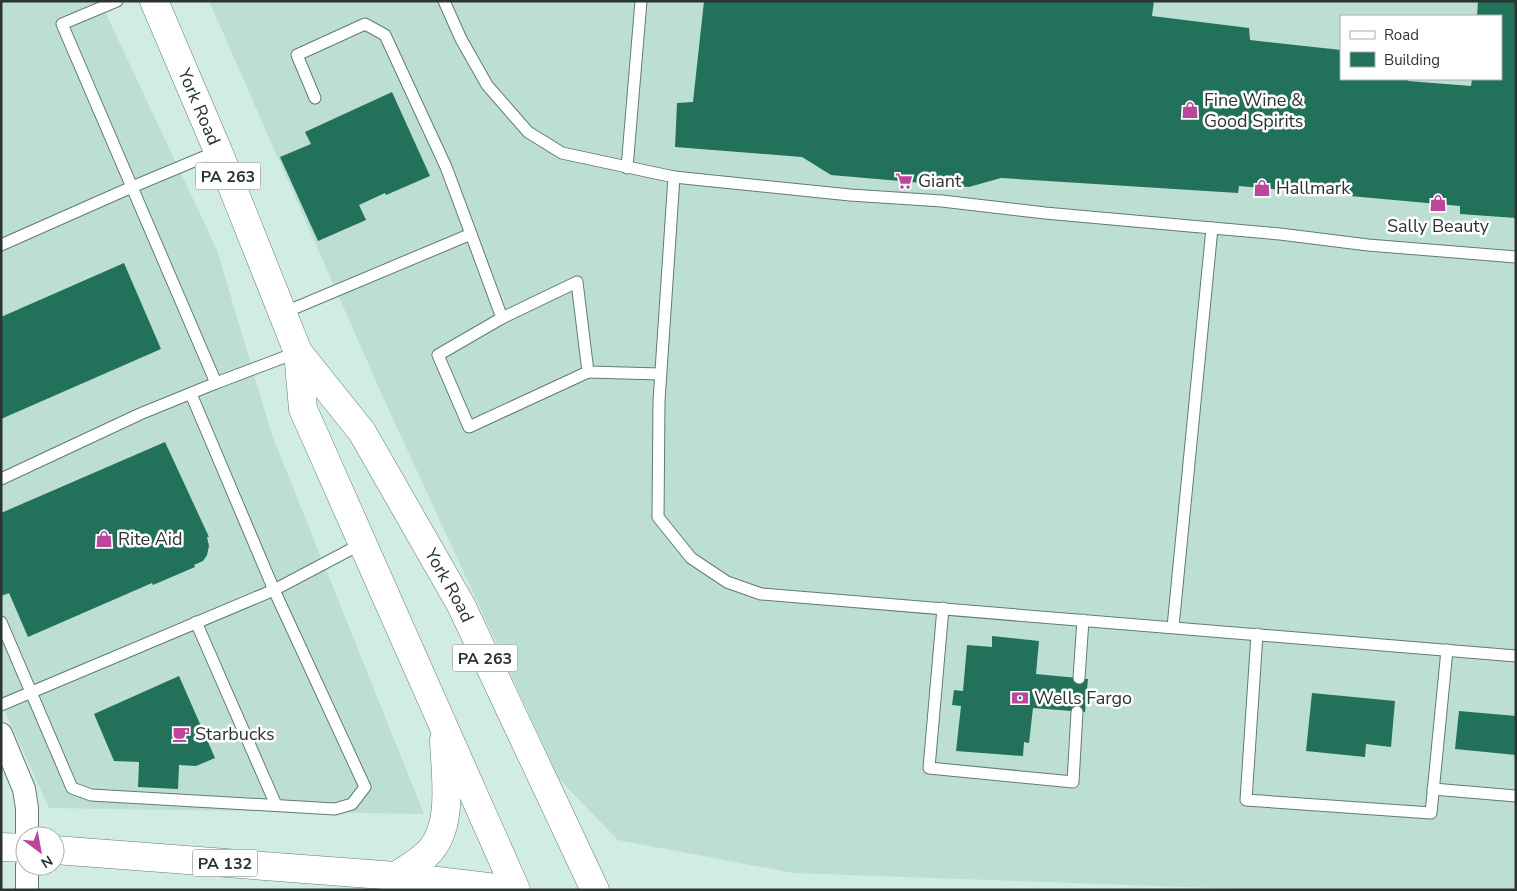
<svg xmlns="http://www.w3.org/2000/svg" width="1517" height="891" viewBox="0 0 1517 891" font-family="'Nunito Sans',sans-serif">
	<style>
		.built { fill: #bddfd2; fill-rule: evenodd }
		.building { fill: #22715b }
		.lines { fill: none; stroke-linecap: round; stroke-linejoin: round }
		.service-casing { stroke: #637b72; stroke-width: 13 }
		.minor-casing { stroke: #637b72; stroke-width: 24 }
		.primary-casing { stroke: #637b72; stroke-width: 29 }
		.trunk-casing { stroke: #637b72; stroke-width: 29 }
		.service { stroke: #fff; stroke-width: 11 }
		.minor { stroke: #fff; stroke-width: 22 }
		.primary { stroke: #fff; stroke-width: 28 }
		.trunk { stroke: #fff; stroke-width: 28 }
		.labels { text-anchor: middle; stroke-width: 5; stroke-linejoin: round; paint-order: stroke }
		.shield { fill: #fff; stroke: #6a716e; stroke-width: 1 }
		.shield-label { font-size: 16px; font-weight: bold; fill: #2a3430 }
		.poi-label { font-size: 18px; fill: #2a3430; stroke: #fff; text-anchor: start }
		.street-label { font-size: 18px; fill: #2a3430; stroke: #fff }
	</style>
	<rect width="100%" height="100%" fill="#d1ece2"/>
	<!-- built -->
	<g class="built">
		<polygon points="1,1 100,1 217,250 272,435 424,814 49,808 1,703"/>
		<path d="M209,1h1307v889h-245l-477,-17 -176,-33 -59,-61 -177,-384zM1341,16h160v63h-160z"/>
	</g>
	<!-- building -->
	<g class="building">
		<polygon points="704,1 1154,1 1152,16 1249,28 1250,40 1341,50 1341,79 1408,79 1408,81 1471,86 1472,79 1501,79 1501,16 1477,16 1478,1 1516,1 1516,218 1460,214 1460,206 1239,186 1238,193 1001,178 969,187 831,175 802,157 675,147 677,103 693,102"/>
		<polygon points="392,92 430,176 386,195 385,193 359,205 366,220 318,241 280,157 311,144 305,132"/>
		<polygon points="124,263 161,349 1,419 1,317"/>
		<polygon points="165,442 209,537 207,537 209,546 207,555 203,561 194,565 195,567 153,585 152,583 28,637 9,593 1,596 1,513"/>
		<polygon points="992,636 1039,641 1036,674 1088,679 1085,712 1033,708 1029,743 1024,742 1023,756 956,751 961,706 952,705 954,690 963,691 967,645 992,647"/>
		<polygon points="179,676 215,758 196,766 179,765 178,789 138,787 139,762 114,761 94,714"/>
		<polygon points="1312,693 1395,701 1391,747 1366,744 1365,757 1306,751"/>
		<polygon points="1459,711 1516,716 1516,755 1455,749"/>
	</g>
	<g class="lines">
		<!-- service casing -->
		<g class="service-casing">
			<g id="service">
				<polyline points="117,1 62,24 216,383 298,352"/>
				<polyline points="444,1 461,39 487,85 528,132 562,153 674,177 659,401 658,517 691,558 727,582 761,594 1516,656"/>
				<polyline points="315,98 297,55 365,24 385,35 446,167 471,234"/>
				<polyline points="627,168 641,1"/>
				<polyline points="674,177 850,195 942,201 1045,213 1212,228"/>
				<polyline points="1,245 132,187 218,151"/>
				<polyline points="283,313 471,234 502,318 577,282 588,372 660,374"/>
				<polyline points="502,318 438,355 469,427 588,372"/>
				<polyline points="1,479 140,414 216,383"/>
				<polyline points="943,608 929,768 1073,782 1077,712"/>
				<polyline points="1,622 72,788 91,795 335,809 352,804 365,787 274,590 191,394"/>
				<polyline points="196,622 276,805"/>
				<polyline points="1173,627 1212,228 1280,234 1368,245 1516,257"/>
				<polyline points="1257,634 1246,800 1431,813 1447,650"/>
				<polyline points="1079,678 1083,620"/>
				<polyline points="1,705 274,590 361,544"/>
				<polyline points="1433,789 1516,796"/>
			</g>
		</g>
		<!-- minor casing -->
		<g class="minor-casing">
			<g id="minor">
				<polyline points="1,734 24,789 27,808 27,836"/>
				<polyline points="27,890 27,866"/>
			</g>
		</g>
		<!-- primary casing -->
		<g class="primary-casing">
			<g id="primary">
				<polyline points="1,847 25,848"/>
				<polyline points="55,850 396,876 514,890"/>
			</g>
		</g>
		<!-- trunk casing -->
		<g class="trunk-casing">
			<g id="trunk">
				<path id="s1" d="M154,1l64,150 80,201 5,57 213,481"/>
				<path id="s2" d="M298,352l64,80 99,173 134,285"/>
				<path d="M396,876c10,-7 22,-13 31,-22 28,-26 18,-80 17,-114"/>
			</g>
		</g>
		<!-- service -->
		<use href="#service" class="service"/>
		<!-- minor -->
		<use href="#minor" class="minor"/>
		<!-- primary -->
		<use href="#primary" class="primary"/>
		<!-- trunk -->
		<use href="#trunk" class="trunk"/>
	</g>
	<!-- icons -->
	<defs>
		<g id="shop-bare" transform="scale(1.35)"><path d="M-5-2.5h2.3a2.7 3.5 0 0 1 5.4 0H5L5.5 6h-11ZM-1.5-2.5h3a1.5 2.3 0 0 0-3 0Z" fill="#bd459b" stroke="#fff" stroke-width="2.5" paint-order="stroke"/></g>
		<g id="supermarket-bare" transform="scale(1.35)"><path d="M-6-5.5h2.5l.6 2H6L4.5 2H-2.5L-4.4-4H-6ZM-1.5 3.2a1.3 1.3 0 1 0 .1 0ZM3 3.2a1.3 1.3 0 1 0 .1 0Z" fill="#bd459b" stroke="#fff" stroke-width="2.5" paint-order="stroke"/></g>
		<g id="bank-bare" transform="scale(1.35)"><path d="M-6-4H6V4H-6ZM0-2.3a2.3 2.3 0 1 0 0 4.6a2.3 2.3 0 1 0 0-4.6Z" fill="#bd459b" stroke="#fff" stroke-width="2.5" paint-order="stroke"/></g>
		<g id="cafe-bare" transform="scale(1.35)"><path d="M-5.5-4.5H6V0H3Q3 3.5 0 3.5H-2.5Q-5.5 3.5-5.5 0ZM3-3.2v2h1.7v-2ZM-6 4.5H4V6H-6Z" fill="#bd459b" stroke="#fff" stroke-width="2.5" paint-order="stroke"/></g>
	</defs>
	<g fill-rule="evenodd">
		<use href="#shop-bare" x="1190" y="110"/>
		<use href="#supermarket-bare" x="904" y="181"/>
		<use href="#shop-bare" x="1262" y="188"/>
		<use href="#shop-bare" x="1438" y="203"/>
		<use href="#shop-bare" x="104" y="539"/>
		<use href="#bank-bare" x="1020" y="698"/>
		<use href="#cafe-bare" x="181" y="734"/>
	</g>
	<g class="labels">
		<!-- shield labels -->
		<g class="shield">
			<rect x="195.5" y="162.5" width="65" height="27" rx="4"/>
			<rect x="452.5" y="644.5" width="65" height="27" rx="4"/>
			<rect x="192.5" y="849.5" width="65" height="27" rx="4"/>
		</g>
		<g class="shield-label">
			<text x="228" y="182">PA 263</text>
			<text x="485" y="664">PA 263</text>
			<text x="225" y="869">PA 132</text>
		</g>
		<!-- poi labels -->
		<g class="poi-label">
			<text x="1204" y="106">Fine Wine &amp;<tspan x="1204" dy="21">Good Spirits</tspan></text>
			<text x="918" y="187">Giant</text>
			<text x="1276" y="194">Hallmark</text>
			<text x="1438" y="232" text-anchor="middle">Sally Beauty</text>
			<text x="118" y="545">Rite Aid</text>
			<text x="1034" y="704">Wells Fargo</text>
			<text x="195" y="740">Starbucks</text>
		</g>
		<!-- street labels -->
		<g class="street-label">
			<text dy="6" stroke="none"><textPath href="#s1" startOffset="115">York Road</textPath></text>
			<text dy="6" stroke="none"><textPath href="#s2" startOffset="279">York Road</textPath></text>
		</g>
	</g>
	<!-- border -->
	<rect width="1517" height="891" fill="none" stroke="#2a3430" stroke-width="5"/>
	<!-- legend -->
	<rect x="1340" y="15" width="162" height="65" fill="#ffffff" stroke="#aaaeac"/>
	<rect x="1350" y="31" width="25" height="8" fill="#ffffff" stroke="#aaaeac"/>
	<text x="1384" y="40" font-size="15" fill="#2a3430">Road</text>
	<rect x="1350" y="52" width="25" height="15" fill="#22715b" stroke="#aaaeac"/>
	<text x="1384" y="65" font-size="15" fill="#2a3430">Building</text>
	<!-- north arrow -->
	<g transform="translate(40 851) rotate(148)"><circle r="24" fill="#ffffff" stroke="#aaaeac"/>
	<path d="M0-4L9 19L0 12L-9 19Z" fill="#bd459b"/>
	<text y="-8" font-size="14" font-weight="bold" text-anchor="middle" fill="#2a3430">N</text>
	</g>
</svg>
